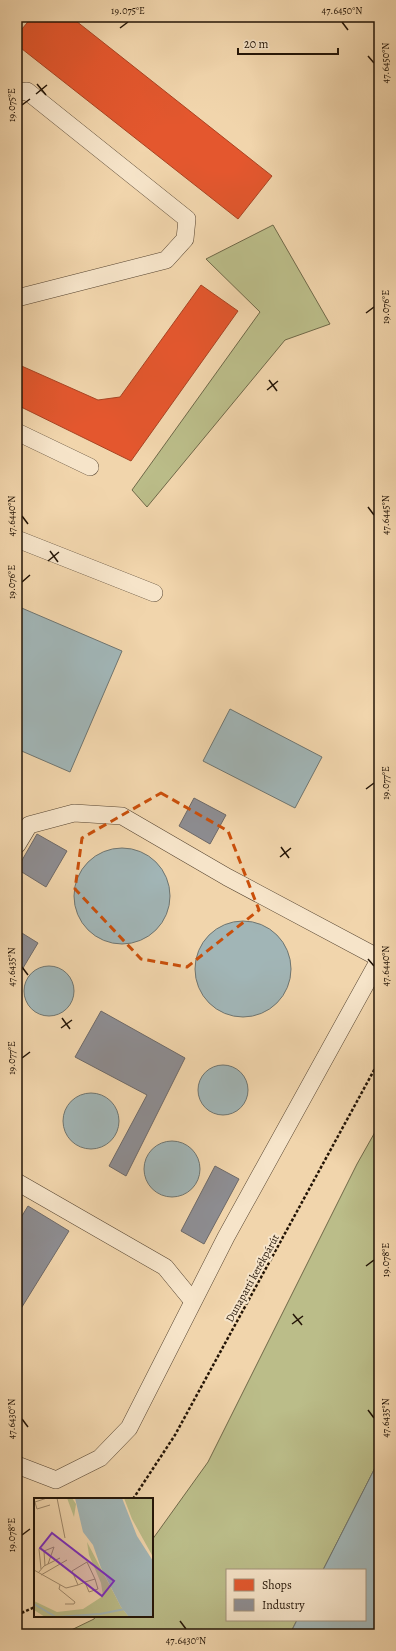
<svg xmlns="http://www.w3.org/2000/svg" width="396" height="1651" viewBox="0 0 396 1651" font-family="Alegreya,serif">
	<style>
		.green { fill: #bbbd89; stroke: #6f6848 }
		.water { fill: #a1b5b6; stroke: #6f7570 }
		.shops { fill: #e4572e; stroke: #aa4322 }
		.industry { fill: #8d8d92; stroke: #6d6968 }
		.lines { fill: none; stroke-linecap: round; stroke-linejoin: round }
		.lane-casing { stroke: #564430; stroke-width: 18 }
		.path { stroke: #231406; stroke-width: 2.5; stroke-dasharray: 3 2; stroke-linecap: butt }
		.lane { stroke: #f6e4c9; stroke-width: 17 }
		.marked { fill: none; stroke: #ca4f0b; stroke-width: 3; stroke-dasharray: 8 5; stroke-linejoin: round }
		.ticks { fill: none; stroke: #231406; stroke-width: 1.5 }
		.labels { text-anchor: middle; stroke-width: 4; stroke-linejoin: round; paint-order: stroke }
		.street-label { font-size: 11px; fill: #231406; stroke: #f6e4c9 }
		.inset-river { fill: none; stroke: #a1b5b6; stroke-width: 2 }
		.inset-road { fill: none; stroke: #9f886a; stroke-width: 1 }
		.view { fill: #7b2cbf; fill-opacity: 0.15; stroke: #7b2cbf; stroke-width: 2 }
		.inset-edge { fill: none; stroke: #231406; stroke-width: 2 }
		.neatline { fill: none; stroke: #231406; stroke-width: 1.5 }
		.ticks-label { font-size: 10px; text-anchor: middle; fill: #231406 }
	</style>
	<rect width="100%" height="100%" fill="#f1d5ac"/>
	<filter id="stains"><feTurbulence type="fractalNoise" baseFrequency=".005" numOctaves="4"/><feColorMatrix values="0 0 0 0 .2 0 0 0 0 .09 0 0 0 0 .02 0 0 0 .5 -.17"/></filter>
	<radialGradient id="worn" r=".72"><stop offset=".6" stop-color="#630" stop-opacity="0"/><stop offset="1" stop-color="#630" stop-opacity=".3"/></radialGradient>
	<!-- green -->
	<g class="green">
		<polygon points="273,225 330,324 285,340 147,507 132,490 260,312 206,259"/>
		<polygon points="379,1125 379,1460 323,1570 227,1570 227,1620 297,1620 290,1634 63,1634 94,1619 96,1616 152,1616 152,1540 208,1462 357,1164"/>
	</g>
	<!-- water -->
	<g class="water">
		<polygon points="17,606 122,651 70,772 17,749"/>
		<polygon points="230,709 322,757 295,808 203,761"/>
		<circle cx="122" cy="896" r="48"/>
		<circle cx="243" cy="969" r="48"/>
		<circle cx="49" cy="991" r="25"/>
		<circle cx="223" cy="1090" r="25"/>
		<circle cx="91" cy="1121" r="28"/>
		<circle cx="172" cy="1169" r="28"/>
		<polygon points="379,1460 379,1634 290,1634 297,1620 365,1620 365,1570 323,1570"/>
	</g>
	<!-- shops -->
	<g class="shops">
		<polygon points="32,17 71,17 272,176 238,219 17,45 17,35"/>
		<polygon points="201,285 238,311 131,461 17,405 17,364 98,400 120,397"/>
	</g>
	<!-- industry -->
	<g class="industry">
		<polygon points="194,798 226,815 210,844 179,826"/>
		<polygon points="37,834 67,851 46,887 17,869"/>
		<polygon points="17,930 38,943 17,978"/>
		<polygon points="101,1011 185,1058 126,1176 109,1166 147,1095 75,1057"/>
		<polygon points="215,1166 239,1179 204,1244 181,1231"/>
		<polygon points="28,1206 69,1231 17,1315 17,1224"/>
	</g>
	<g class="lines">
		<!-- lane casing -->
		<g class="lane-casing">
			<g id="lane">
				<polyline points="17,92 27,91 187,219 185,239 166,260 17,298"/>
				<polyline points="17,432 90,467"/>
				<polyline points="17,539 154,593"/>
				<polyline points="17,845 29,825 74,813 122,816 227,877 379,958"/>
				<polyline points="17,1182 165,1267 192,1300"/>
				<polyline points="17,1465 56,1480 100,1458 129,1428 226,1237 379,960"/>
			</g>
		</g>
		<!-- path -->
		<g class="path">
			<polyline points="133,1499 175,1435 379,1061"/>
			<polyline points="17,1615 35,1607"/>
		</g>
		<!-- lane -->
		<use href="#lane" class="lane"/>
	</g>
	<!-- marked area -->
	<path class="marked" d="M161,793l67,38 31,79 -72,57 -46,-8 -66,-70 7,-51z"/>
	<!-- ticks -->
	<path class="ticks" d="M342,22l6,8M120,28l8,-6M368,56l6,7M37,84l9,11M36,94l11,-9M22,105l8,-6M366,313l8,-6M269,380l8,11M267,390l11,-9M368,507l6,8M22,516l6,8M50,551l8,11M48,561l11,-9M22,582l8,-7M366,789l8,-6M281,847l8,11M280,857l11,-9M368,959l6,7M22,967l6,8M62,1018l8,11M61,1028l11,-8M22,1058l8,-6M366,1266l8,-6M293,1314l9,11M292,1324l11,-8M368,1410l6,8M22,1419l6,8M22,1535l8,-6M180,1621l6,8"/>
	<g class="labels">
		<!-- street labels -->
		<g class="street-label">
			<text transform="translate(252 1278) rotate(-61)" y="4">Dunaparti kerékpárút</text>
		</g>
	</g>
	<!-- overview -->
	<g transform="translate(34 1498)">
		<rect width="119" height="119" fill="#f1d5ac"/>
		<path d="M33,0h5l4,6 -2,13zM90,0h29v59l-21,-38zM53,44l34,65 8,10h-84l-11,-7v-9l23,11 26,-3 20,-13 -2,-13 -12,-28z" fill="#bbbd89"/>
		<path d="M41,0h47l15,38 16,25v56h-24l-8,-10 -20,-39 -8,-23 -10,-13z" fill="#a1b5b6"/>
		<path class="inset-river" d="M0,106l22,13 44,-3 25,-5"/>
		<path class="inset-road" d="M23,0l8,40M0,1l3,10 13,-4M1,4l12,-4M5,51l2,20M11,68l-1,-15 10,-4 -6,17M0,72l32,18 12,-3M4,75l6,-7 16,-8M7,77l26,-15M51,84l10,-3 3,10 -9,3 -4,-10 -7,3 -6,-14 15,-9 8,17M26,87l-1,4 16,13 -1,2h-9"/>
		<path class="view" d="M18,35l62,48 -12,15 -62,-48z"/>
		<rect width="119" height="119" class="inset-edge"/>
	</g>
	<!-- margin -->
	<rect width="396" height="1651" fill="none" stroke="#f1d5ac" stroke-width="44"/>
	<!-- legend -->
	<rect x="226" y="1569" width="140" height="52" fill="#f6e4c9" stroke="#a2917b"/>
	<rect x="234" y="1579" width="20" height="12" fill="#e4572e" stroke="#a2917b"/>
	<text x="262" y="1589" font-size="12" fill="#231406">Shops</text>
	<rect x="234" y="1599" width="20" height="12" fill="#8d8d92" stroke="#a2917b"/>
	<text x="262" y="1609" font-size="12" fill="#231406">Industry</text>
	<!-- scale -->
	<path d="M238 48v6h100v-6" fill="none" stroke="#231406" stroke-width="2"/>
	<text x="244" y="48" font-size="12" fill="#231406" stroke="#f6e4c9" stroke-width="3" paint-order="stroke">20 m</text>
	<rect x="22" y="22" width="352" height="1607" class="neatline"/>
	<g class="ticks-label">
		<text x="128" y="14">19.075°E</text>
		<text x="342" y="14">47.6450°N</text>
		<text transform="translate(385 63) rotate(-90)" y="4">47.6450°N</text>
		<text transform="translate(11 105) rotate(-90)" y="4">19.075°E</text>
		<text transform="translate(385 307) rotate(-90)" y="4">19.076°E</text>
		<text transform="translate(385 515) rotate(-90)" y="4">47.6445°N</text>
		<text transform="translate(11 516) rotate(-90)" y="4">47.6440°N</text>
		<text transform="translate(11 582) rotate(-90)" y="4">19.076°E</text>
		<text transform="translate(385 783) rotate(-90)" y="4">19.077°E</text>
		<text transform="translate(385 966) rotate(-90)" y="4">47.6440°N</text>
		<text transform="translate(11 967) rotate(-90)" y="4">47.6435°N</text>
		<text transform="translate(11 1058) rotate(-90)" y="4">19.077°E</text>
		<text transform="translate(385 1260) rotate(-90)" y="4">19.078°E</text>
		<text transform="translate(385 1418) rotate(-90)" y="4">47.6435°N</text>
		<text transform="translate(11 1419) rotate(-90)" y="4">47.6430°N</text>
		<text transform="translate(11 1535) rotate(-90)" y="4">19.078°E</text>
		<text x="186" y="1644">47.6430°N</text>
	</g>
	<rect width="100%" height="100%" filter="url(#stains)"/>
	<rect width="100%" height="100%" fill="url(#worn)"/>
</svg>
